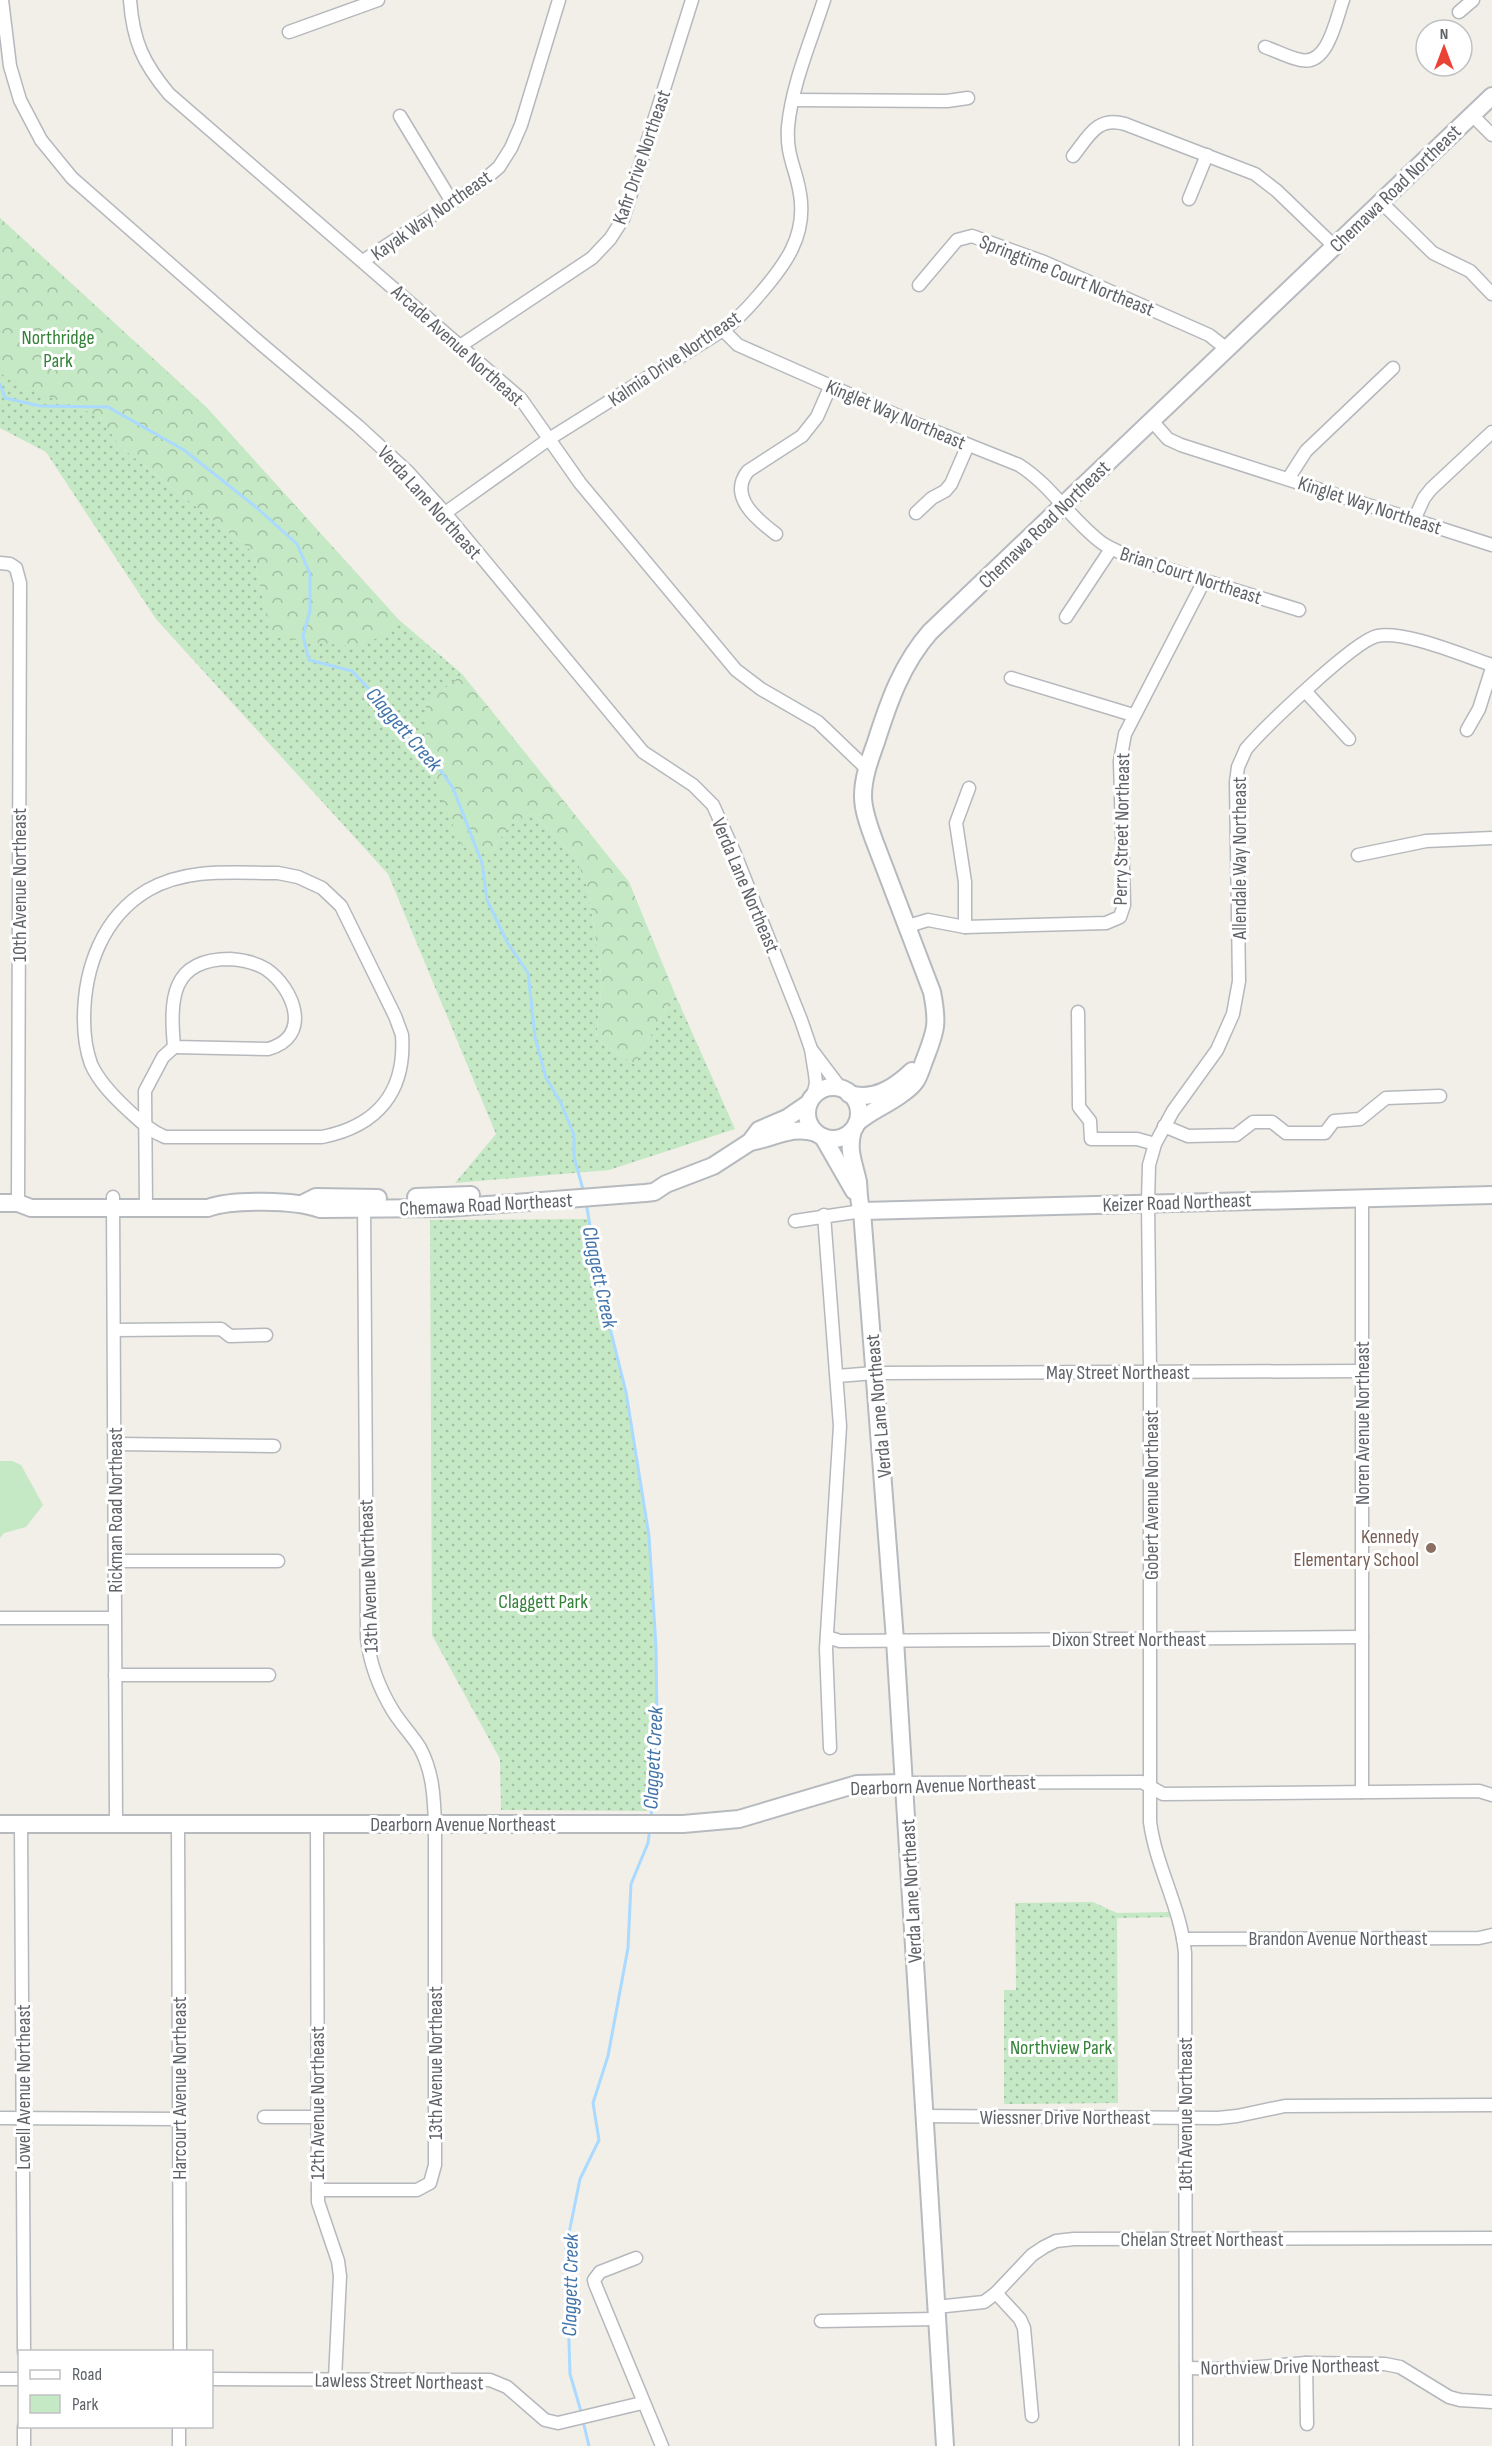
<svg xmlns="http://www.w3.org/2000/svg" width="1492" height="2446" viewBox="0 0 1492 2446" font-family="'Sofia Sans Condensed',sans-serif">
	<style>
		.green { fill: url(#green-dots); fill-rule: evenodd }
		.forest { fill: url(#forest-crowns) }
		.pitch { fill: #c5e8c5 }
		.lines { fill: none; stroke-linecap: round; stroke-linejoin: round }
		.stream { stroke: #aadaff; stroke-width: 3 }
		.street-casing { stroke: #b5b8bc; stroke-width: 15 }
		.secondary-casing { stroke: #b6babf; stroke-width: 20 }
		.street { stroke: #fff; stroke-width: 12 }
		.secondary { stroke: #fff; stroke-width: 16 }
		.education-dot { fill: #8d6e63; stroke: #fff; stroke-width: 2 }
		.labels { text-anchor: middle; stroke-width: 6; stroke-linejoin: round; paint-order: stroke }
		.street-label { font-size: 20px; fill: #5f6368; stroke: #fff }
		.park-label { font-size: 20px; fill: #348238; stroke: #fff }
		.education-label { font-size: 20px; fill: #785e54; stroke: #fff; text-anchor: end }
		.water-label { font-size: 21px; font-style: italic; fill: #4174aa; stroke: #fff }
	</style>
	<defs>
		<pattern id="green-dots" width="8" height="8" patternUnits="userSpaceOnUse" patternTransform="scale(1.5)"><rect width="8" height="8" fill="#c5e8c5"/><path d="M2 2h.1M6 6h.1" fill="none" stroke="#a3c0a4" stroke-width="1.8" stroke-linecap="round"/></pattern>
		<pattern id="forest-crowns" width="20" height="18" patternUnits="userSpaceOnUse" patternTransform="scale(1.5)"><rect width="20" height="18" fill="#c5e8c5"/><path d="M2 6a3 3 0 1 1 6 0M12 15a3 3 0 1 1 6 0" fill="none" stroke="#a3c0a4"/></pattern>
	</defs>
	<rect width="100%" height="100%" fill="#f1efe8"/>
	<!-- green -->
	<g class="green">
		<path d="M0,218l207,190 191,211 64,55 -36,31v31l65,117 18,-28 23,-12 44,45 12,31 14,92 -6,58 38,25 41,-70 60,135 -126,41 -154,13 41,-49 -108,-260 -232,-255 -110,-167 -46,-24zM99,416l85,34 126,161 -39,25 -18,-84 -133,-106z"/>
		<polygon points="590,1219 601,1292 626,1392 636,1449 649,1536 656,1647 657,1722 651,1811 501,1810 500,1759 432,1635 430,1220"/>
		<polygon points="1093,1902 1117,1913 1177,1912 1178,1917 1117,1918 1118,2103 1004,2104 1004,1990 1016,1990 1015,1903"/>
	</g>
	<!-- forest -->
	<g class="forest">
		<polygon points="0,218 207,408 398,619 380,637 355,647 271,637 253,552 120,446 99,416 19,385 0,373"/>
		<polygon points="462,674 629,882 675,994 634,1064 596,1039 602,981 588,889 576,858 532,813 509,825 491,853 462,845 440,797 426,736 426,705"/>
	</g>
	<!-- pitch -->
	<polygon class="pitch" points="0,1461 12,1461 21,1465 43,1505 26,1527 4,1533 0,1538"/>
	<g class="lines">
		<!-- stream -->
		<g class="stream">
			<polyline points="0,384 5,398 40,406 108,407 184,450 257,508 297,544 310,574 310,611 303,636 309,660 352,671 427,751 453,788 482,863 487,900 507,942 528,973 535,1037 546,1078 561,1103 574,1135 574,1157 584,1193"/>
			<polyline points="586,1202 601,1292 626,1392 649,1536 656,1647 657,1722 651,1819"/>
			<polyline points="582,2415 570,2374 566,2248 580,2179 599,2140 593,2103 608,2056 628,1948 631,1884 648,1843 650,1828"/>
			<polyline points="583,2421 589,2446"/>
		</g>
		<!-- street casing -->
		<g class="street-casing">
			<g id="street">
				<polyline points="2,0 10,66 20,100 41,140 72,178 259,342 358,426 408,472 445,513 643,752 693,785 713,805 735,854 801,1020 811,1049 815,1074 816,1083 813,1096"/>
				<path d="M130,0c3,41 13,63 39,94l352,305 59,84 156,187 25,19 57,33 49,47"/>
				<polyline points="1459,12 1473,0"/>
				<polyline points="289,32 378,0"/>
				<path d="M1265,47c12,4 24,11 36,13 27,6 35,-41 42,-60"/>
				<polyline points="793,100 947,101 968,98"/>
				<polyline points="1472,115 1492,135"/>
				<polyline points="400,116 452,202"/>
				<path d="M1073,156c16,-20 24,-40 52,-32l130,50 22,17 57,55"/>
				<polyline points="1189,199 1207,155"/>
				<polyline points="1381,202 1433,253 1470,271 1492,294"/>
				<polyline points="363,261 477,186 499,167 511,148 521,125 559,0"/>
				<polyline points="919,285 957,240 972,236 1044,262 1209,335 1227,349"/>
				<path d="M723,330l15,15 181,80 100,40c32,20 52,55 83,78 9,6 20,10 30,15l167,52"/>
				<polyline points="460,346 592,258 610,239 623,219 692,0"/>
				<polyline points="1152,421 1168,439 1181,445 1492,545"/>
				<polyline points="1288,479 1306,451 1393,368"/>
				<path d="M445,513l104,-74 174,-109c14,-10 25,-22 36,-35 26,-30 48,-59 41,-101 -4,-26 -14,-38 -12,-67 4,-43 23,-86 36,-127"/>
				<polyline points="916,513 932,498 945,491 951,484 968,445"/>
				<polyline points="1414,520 1424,498 1431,489 1492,432"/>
				<path d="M776,534c-20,-15 -48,-38 -28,-63l54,-35 15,-19 14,-32"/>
				<polyline points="0,563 10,564 16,568 20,583 18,1203"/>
				<polyline points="1066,617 1111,549"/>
				<polyline points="1011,678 1133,715"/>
				<polyline points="1306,692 1349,739"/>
				<polyline points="1467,730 1479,709 1492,668"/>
				<polyline points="1358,855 1426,841 1492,838"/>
				<path d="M278,873l20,4 24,11 19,18 54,110 7,19c4,56 -24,91 -80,102h-157c-15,-6 -25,-16 -37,-27 -14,-13 -29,-28 -37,-46 -5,-14 -7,-30 -7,-45 0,-50 18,-102 64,-129 40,-23 87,-17 130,-17z"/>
				<polyline points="908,926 928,920 965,927 1106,923 1120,917 1124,905 1120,761 1125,734 1204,581"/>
				<polyline points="965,927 965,882 956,823 969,788"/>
				<path d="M230,959c12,1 25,3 36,10 28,19 47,68 2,80l-94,-2c-4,-47 -4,-88 56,-88z"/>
				<polyline points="1078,1012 1079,1107 1090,1121 1091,1139 1137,1139 1155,1144"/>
				<polyline points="811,1049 842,1090"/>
				<polyline points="1164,1126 1188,1136 1236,1135 1253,1122 1272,1122 1286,1133 1325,1133 1334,1121 1360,1119 1386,1098 1440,1096"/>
				<polyline points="113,1197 116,1823"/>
				<polyline points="1362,1197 1362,1792"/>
				<polyline points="146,1208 145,1091 163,1057 174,1047"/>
				<polyline points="824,1215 840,1426 826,1649 830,1748"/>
				<polyline points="795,1221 862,1211"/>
				<polyline points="114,1330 221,1329 230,1336 266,1335"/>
				<polyline points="837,1376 875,1373 1362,1371"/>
				<polyline points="116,1444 274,1446"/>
				<polyline points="115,1561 278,1561"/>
				<polyline points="0,1618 114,1618"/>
				<polyline points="827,1637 840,1641 1362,1637"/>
				<polyline points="115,1675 269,1675"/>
				<polyline points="905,1783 1142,1782 1163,1794 1479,1791 1492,1795"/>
				<polyline points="21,1823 24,2352"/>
				<polyline points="317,1823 318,2202 338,2261 340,2276 335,2379"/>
				<polyline points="178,1824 180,2352"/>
				<polyline points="1183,1939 1479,1938 1492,1935"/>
				<polyline points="924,2116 1218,2118 1237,2116 1285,2106 1492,2105"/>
				<polyline points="264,2117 317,2117"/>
				<polyline points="0,2118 178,2119"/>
				<path d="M318,2190h99l13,-7 5,-18v-341c-1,-27 -2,-52 -15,-76 -8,-13 -19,-24 -27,-37 -14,-23 -23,-47 -26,-73l-3,-435"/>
				<polyline points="636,2258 600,2272 594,2280 595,2284 662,2446"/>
				<polyline points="996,2293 1020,2319 1024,2328 1032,2416"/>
				<polyline points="936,2307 984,2302 996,2293 1032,2255 1044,2247 1056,2241 1074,2239 1492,2238"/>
				<polyline points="821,2321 936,2319"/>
				<polyline points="1306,2363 1307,2424"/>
				<polyline points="1186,2368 1236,2369 1306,2363 1385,2364 1400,2367 1449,2397 1460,2400 1492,2402"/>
				<polyline points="0,2379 20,2379"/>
				<polyline points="212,2379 490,2380 507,2387 545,2420 558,2423 642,2403"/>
				<polyline points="24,2426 24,2446"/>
				<polyline points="179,2446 179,2426"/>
				<path d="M1186,2446l-1,-493c-4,-45 -29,-86 -35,-131v-450l-2,-170 1,-37 6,-21 18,-33 44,-61 16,-36 6,-33 -3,-199 2,-15 8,-18c18,-21 108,-108 131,-113 27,-6 87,20 115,29"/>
			</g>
		</g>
		<!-- secondary casing -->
		<g class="secondary-casing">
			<g id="secondary">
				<circle cx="833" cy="1113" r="26"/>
				<path d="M849,1094c25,7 45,-6 63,-23"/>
				<path d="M857,1123c14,-13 31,-18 46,-30 14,-10 15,-15 20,-29 12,-32 16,-37 9,-72l-58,-152c-5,-14 -11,-29 -11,-44 0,-19 7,-37 13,-54 13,-41 26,-78 54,-110l562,-536"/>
				<path d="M853,1130c-6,20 1,33 5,52 1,10 0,18 4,29l33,429 50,806"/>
				<polyline points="823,1137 854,1191"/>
				<path d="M750,1142c24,-4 42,-17 66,-9"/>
				<polyline points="416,1197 471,1195"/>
				<path d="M0,1203h18l13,5h177c24,-9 88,-8 112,1l128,-1 197,-15 9,-1 12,-8 47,-18 37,-24 9,-12 28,-12 22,-15"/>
				<polyline points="304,1203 316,1197 378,1198"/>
				<polyline points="862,1211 1492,1195"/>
				<polyline points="0,1824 683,1824 739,1819 857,1784 905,1783"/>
			</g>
		</g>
		<!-- street -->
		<use href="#street" class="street"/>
		<!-- secondary -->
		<use href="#secondary" class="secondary"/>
	</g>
	<!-- markers -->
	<circle class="education-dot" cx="1431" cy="1548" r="6"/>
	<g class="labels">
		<!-- street labels -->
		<g class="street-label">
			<text transform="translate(641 157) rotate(-71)" y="7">Kafir Drive Northeast</text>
			<text transform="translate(1395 188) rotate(-44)" y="7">Chemawa Road Northeast</text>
			<text transform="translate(431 215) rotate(-35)" y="7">Kayak Way Northeast</text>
			<text transform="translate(1067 275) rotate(22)" y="7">Springtime Court Northeast</text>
			<text transform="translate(458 345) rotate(42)" y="7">Arcade Avenue Northeast</text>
			<text transform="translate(674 358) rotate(-34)" y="7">Kalmia Drive Northeast</text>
			<text transform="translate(896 414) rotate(23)" y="7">Kinglet Way Northeast</text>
			<text transform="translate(430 502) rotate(48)" y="7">Verda Lane Northeast</text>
			<text transform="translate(1370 505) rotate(18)" y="7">Kinglet Way Northeast</text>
			<text transform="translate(1044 524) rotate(-44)" y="7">Chemawa Road Northeast</text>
			<text transform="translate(1191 575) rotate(18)" y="7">Brian Court Northeast</text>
			<text transform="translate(1121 829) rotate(-89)" y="7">Perry Street Northeast</text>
			<text transform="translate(1239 858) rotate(-90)" y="7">Allendale Way Northeast</text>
			<text transform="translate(19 885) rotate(-90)" y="7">10th Avenue Northeast</text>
			<text transform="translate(746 885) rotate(67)" y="7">Verda Lane Northeast</text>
			<text transform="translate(1177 1202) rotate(-2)" y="7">Keizer Road Northeast</text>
			<text transform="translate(486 1204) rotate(-3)" y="7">Chemawa Road Northeast</text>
			<text x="1118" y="1379">May Street Northeast</text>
			<text transform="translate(878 1406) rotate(-95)" y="7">Verda Lane Northeast</text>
			<text transform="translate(1362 1423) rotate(-90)" y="7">Noren Avenue Northeast</text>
			<text transform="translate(1151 1495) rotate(-90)" y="7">Gobert Avenue Northeast</text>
			<text transform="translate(115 1510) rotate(-90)" y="7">Rickman Road Northeast</text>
			<text transform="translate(368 1576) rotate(-92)" y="7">13th Avenue Northeast</text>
			<text x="1129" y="1646">Dixon Street Northeast</text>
			<text transform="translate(943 1785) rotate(-2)" y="7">Dearborn Avenue Northeast</text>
			<text x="463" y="1831">Dearborn Avenue Northeast</text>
			<text transform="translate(911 1891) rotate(-93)" y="7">Verda Lane Northeast</text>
			<text x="1338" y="1945">Brandon Avenue Northeast</text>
			<text transform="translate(435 2063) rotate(-90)" y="7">13th Avenue Northeast</text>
			<text transform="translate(23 2087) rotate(-90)" y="7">Lowell Avenue Northeast</text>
			<text transform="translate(179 2088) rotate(-90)" y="7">Harcourt Avenue Northeast</text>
			<text transform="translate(317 2103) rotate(-90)" y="7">12th Avenue Northeast</text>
			<text transform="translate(1185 2114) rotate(-90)" y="7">18th Avenue Northeast</text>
			<text x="1065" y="2124">Wiessner Drive Northeast</text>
			<text x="1202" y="2246">Chelan Street Northeast</text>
			<text transform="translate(1290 2366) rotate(-1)" y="7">Northview Drive Northeast</text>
			<text transform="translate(399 2381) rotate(1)" y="7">Lawless Street Northeast</text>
		</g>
		<!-- park labels -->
		<g class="park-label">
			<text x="58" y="344">Northridge<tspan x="58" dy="23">Park</tspan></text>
			<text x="543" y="1608">Claggett Park</text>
			<text x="1061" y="2054">Northview Park</text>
		</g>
		<!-- education labels -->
		<g class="education-label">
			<text x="1419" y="1543">Kennedy<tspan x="1419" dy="23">Elementary School</tspan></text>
		</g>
		<!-- water labels -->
		<g class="water-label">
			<text transform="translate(404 729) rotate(49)" y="7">Claggett Creek</text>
			<text transform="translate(600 1277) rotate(78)" y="7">Claggett Creek</text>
			<text transform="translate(653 1758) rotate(-87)" y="7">Claggett Creek</text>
			<text transform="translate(570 2285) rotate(-89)" y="7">Claggett Creek</text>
		</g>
	</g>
	<!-- legend -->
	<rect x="18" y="2350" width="195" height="78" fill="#ffffff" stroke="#bfc1c3" stroke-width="1.5"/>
	<rect x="30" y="2370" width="30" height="9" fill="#ffffff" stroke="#bfc1c3" stroke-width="1.5"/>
	<text x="72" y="2380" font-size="18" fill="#5f6368">Road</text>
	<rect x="30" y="2395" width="30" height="18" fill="#c5e8c5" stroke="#bfc1c3" stroke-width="1.5"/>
	<text x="72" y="2410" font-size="18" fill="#5f6368">Park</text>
	<!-- north arrow -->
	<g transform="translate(1444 48)"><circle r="28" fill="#ffffff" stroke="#bfc1c3" stroke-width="1.5"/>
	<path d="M0-4.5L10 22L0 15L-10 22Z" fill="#ea4335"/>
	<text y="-9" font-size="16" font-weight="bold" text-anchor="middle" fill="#5f6368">N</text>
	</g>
</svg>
